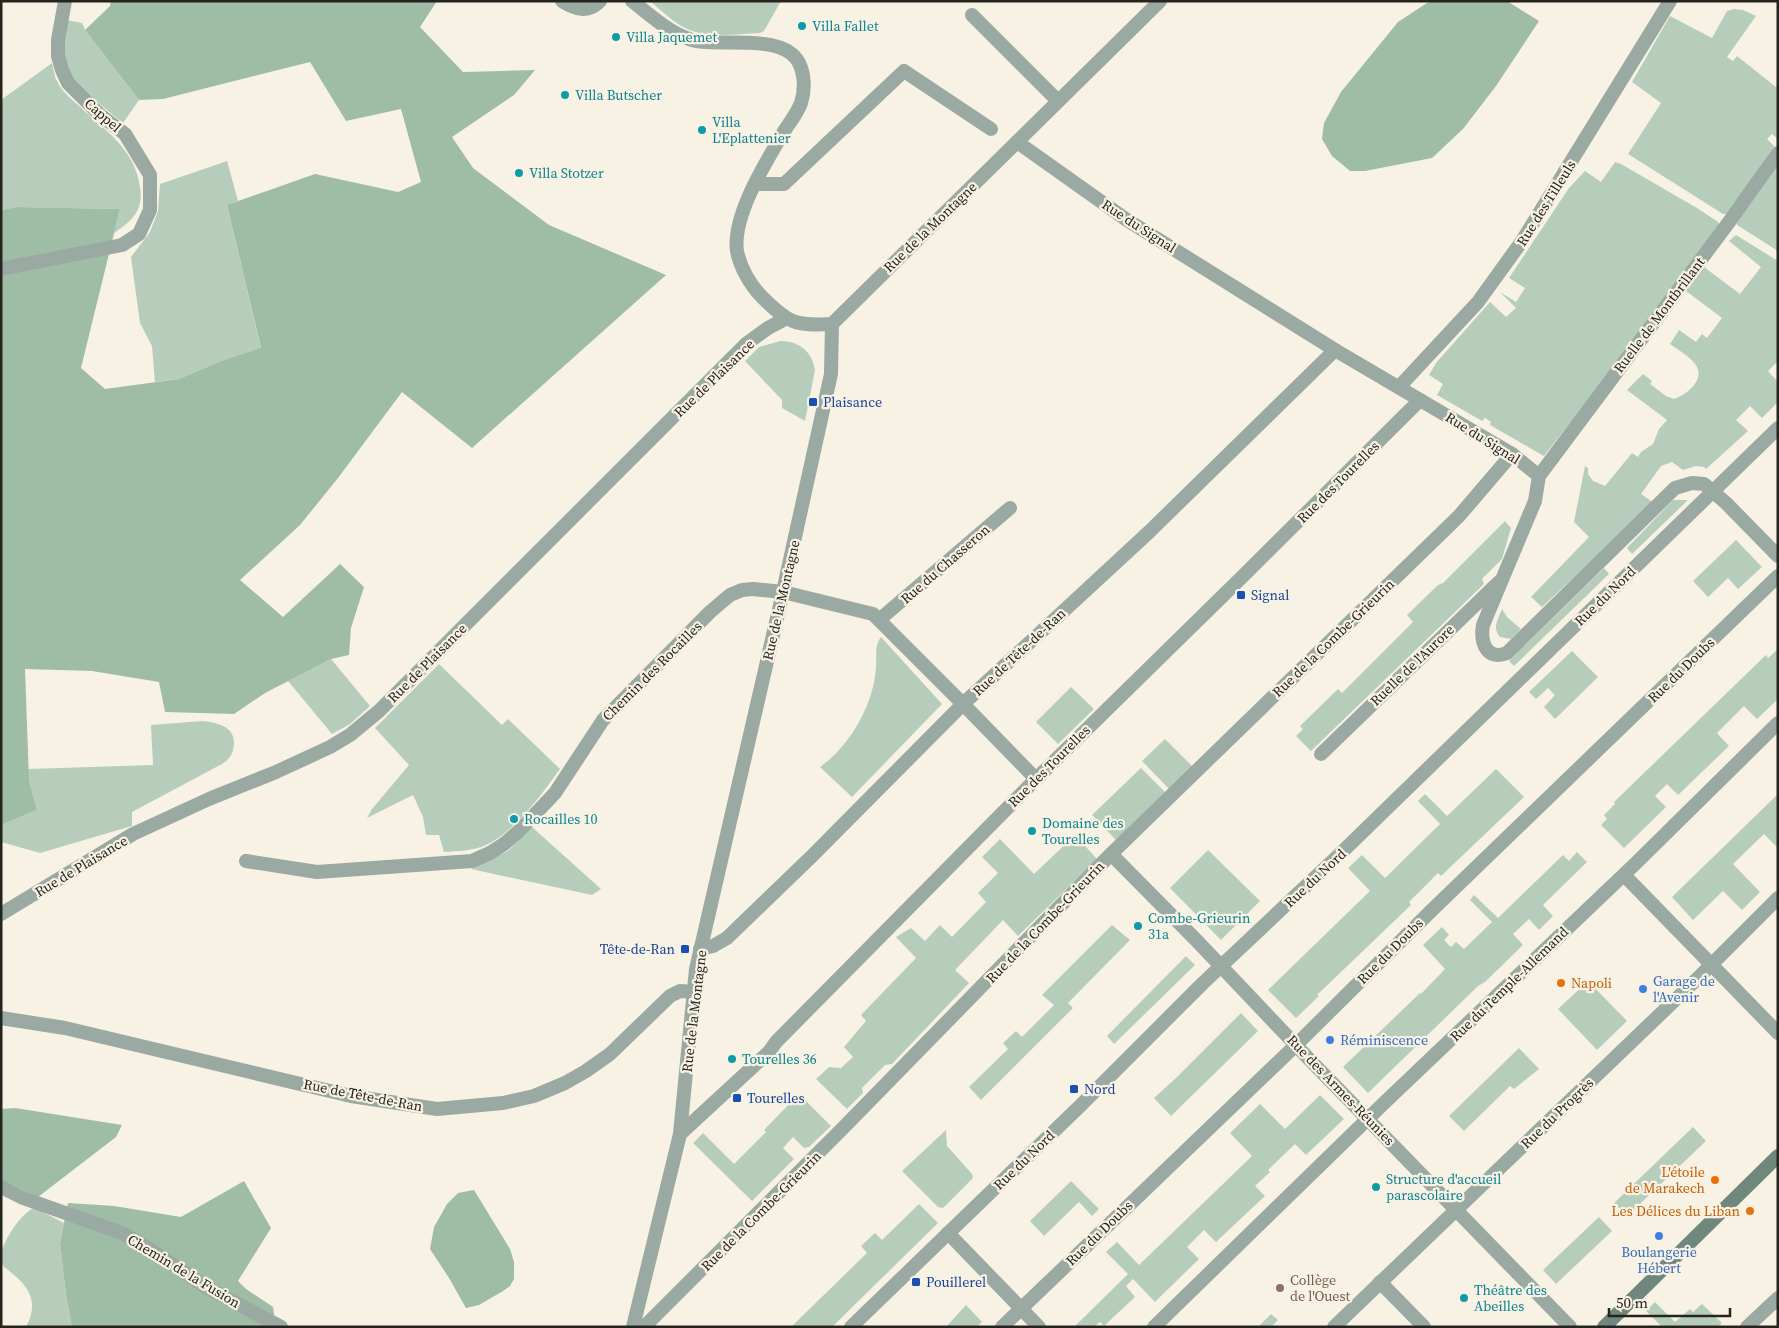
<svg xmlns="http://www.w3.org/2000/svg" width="1779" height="1328" viewBox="0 0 1779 1328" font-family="'Source Serif 4',serif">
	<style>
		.green { fill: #b7cdbb }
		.forest { fill: #9fbda4 }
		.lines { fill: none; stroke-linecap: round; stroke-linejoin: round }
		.minor { stroke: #9aaaa2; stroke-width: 14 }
		.secondary { stroke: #6f877c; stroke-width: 14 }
		.culture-dot { fill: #0f9aa8; stroke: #f8f2e4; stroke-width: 2 }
		.transit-dot { fill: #1a4fb4; stroke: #f8f2e4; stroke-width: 2 }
		.food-dot { fill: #e8710a; stroke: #f8f2e4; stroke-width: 2 }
		.shop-dot { fill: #3f7fe0; stroke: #f8f2e4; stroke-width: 2 }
		.education-dot { fill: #8d6e63; stroke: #f8f2e4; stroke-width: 2 }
		.labels { text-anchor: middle; stroke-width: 4.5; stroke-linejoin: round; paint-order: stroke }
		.culture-label { font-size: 14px; fill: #0d838f; stroke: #f8f2e4; text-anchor: start }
		.street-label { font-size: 14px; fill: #26241f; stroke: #f8f2e4 }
		.transit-label { font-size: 14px; fill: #164399; stroke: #f8f2e4; text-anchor: start }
		.shop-label { font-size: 14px; fill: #366cbe; stroke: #f8f2e4; text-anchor: start }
		.food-label { font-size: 14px; fill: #c56008; stroke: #f8f2e4; text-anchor: end }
		.education-label { font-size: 14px; fill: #785e54; stroke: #f8f2e4; text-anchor: start }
	</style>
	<rect width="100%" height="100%" fill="#f8f2e4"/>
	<!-- green -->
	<g class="green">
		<path d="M650,1h131l-17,30 -4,2c-22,1 -47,5 -68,-2 -15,-5 -29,-19 -42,-30z"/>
		<polygon points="1734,9 1743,10 1756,16 1727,57 1733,61 1737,56 1776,87 1778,85 1778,139 1772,134 1767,139 1774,146 1728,214 1723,214 1628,154 1661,103 1632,82 1670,16 1712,38 1727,11"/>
		<polygon points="67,20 82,23 85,30 139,100 123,123 82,90 70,76 65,61 63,45"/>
		<path d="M52,63c2,6 2,13 5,18 4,9 13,17 20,23 26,25 58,44 63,83 4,23 -8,34 -26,46l6,-24 -103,-2 -16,3v-110z"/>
		<polygon points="1778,160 1778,251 1737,225 1737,221"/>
		<polygon points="227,161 238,201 227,205 261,349 221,361 179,379 155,382 152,346 140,323 131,257 150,232 158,211 160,184"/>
		<polygon points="1615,162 1621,164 1697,208 1718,222 1719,225 1617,363 1544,456 1490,425 1491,422 1485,418 1482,421 1437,395 1443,384 1429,375 1436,363 1490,302 1506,317 1516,308 1500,292 1516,302 1525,288 1509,278 1569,188 1585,171 1601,182"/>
		<path d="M1736,235l42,26v100l-10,10 10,11v20l-16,16 -12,-12 -14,14 12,11 -42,38 -2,-2 -8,-1 -13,4 -11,-8 -11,4 -20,28 13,9 -112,104 -11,-10 58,-60 -15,-15 11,-56 3,2v6l5,7 12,5 27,-33 6,4 3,-5 12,-8 6,-15 8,-9 -40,-30 16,-16 9,7 -2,3 16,12 8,3c12,-4 33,-20 21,-35 -6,-8 -17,-14 -25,-20l9,-14 17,12 6,-8 5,4 15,-20 -36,-27 18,-24 36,27 21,-27 -32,-26z"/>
		<path d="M780,341c19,0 32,10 35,29l-10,51 -23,-13v-8l-37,-39 14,-14z"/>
		<polygon points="1673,500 1688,500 1632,554 1627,548"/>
		<polygon points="1505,521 1511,528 1502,559 1482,579 1484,584 1311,751 1296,736 1303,729 1300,726 1338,689 1342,693 1413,622 1407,615 1438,585 1443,583"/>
		<polygon points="1736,540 1762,567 1738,589 1728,578 1708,597 1693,581"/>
		<polygon points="1604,568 1609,574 1514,666 1509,661"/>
		<path d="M1502,609l5,8 14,12 -10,10 -11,-2c-8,-10 -2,-17 2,-28z"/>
		<path d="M881,637l61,67 -90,93 -32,-30c30,-21 54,-63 56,-100 1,-10 -2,-21 5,-30z"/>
		<polygon points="1778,649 1778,699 1757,719 1744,706 1717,733 1729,746 1678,795 1667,784 1655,796 1666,807 1624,848 1601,825 1607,819 1604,815 1615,804 1614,802 1766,655 1768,658"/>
		<polygon points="1572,651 1598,677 1555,719 1544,707 1555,695 1548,688 1536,699 1529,692"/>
		<polygon points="331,659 370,706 350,724 332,734 288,681"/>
		<path d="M439,664l63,61 6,-6 52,50c-19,26 -44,62 -74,76 -13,6 -28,6 -42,7l-5,-17h-13l-3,-18 -10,-22 -46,23 5,-9 37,-44 -34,-37z"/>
		<polygon points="1071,687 1094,709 1058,744 1036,722"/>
		<path d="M203,721c14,2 32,5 31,23 -1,10 -4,15 -12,20l-90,48v14l-92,27 -39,-11v-17l36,-15 -8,-30 -1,-11 125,-4 -2,-40z"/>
		<polygon points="1165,739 1194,768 1171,791 1142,761"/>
		<polygon points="1141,768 1165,792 1116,840 1092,815"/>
		<polygon points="1496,769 1524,797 1441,876 1438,873 1409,902 1411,905 1317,995 1319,996 1296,1018 1268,990 1370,891 1348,868 1362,855 1385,878 1440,824 1418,801 1425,794 1447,816"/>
		<polygon points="1778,794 1778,848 1764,834 1733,864 1760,892 1742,910 1723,891 1693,920 1672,897"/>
		<polygon points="532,827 601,889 592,895 471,869 508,851"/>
		<polygon points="1075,835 1097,859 1018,936 1003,920 955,970 969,983 892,1064 885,1065 862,1088 863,1093 847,1109 816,1079 829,1067 841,1068 853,1057 844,1047 866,1021 861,1015 916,958 896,937 911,928 925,941 940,925 952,937 986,902 978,893 998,873 982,857 1000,839 1034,874"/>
		<polygon points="1208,850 1260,901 1221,940 1170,888"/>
		<polygon points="1577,852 1587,862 1543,905 1553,916 1539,930 1529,919 1513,934 1523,945 1485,982 1478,986 1368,1093 1343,1067 1420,993 1421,994 1445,969 1423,945 1442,927 1449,935 1444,940 1451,947 1456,942 1464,949 1492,922 1470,900 1474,895 1498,918 1563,855 1569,861"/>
		<polygon points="1112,925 1130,940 1068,1003 1073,1008 981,1100 969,1087 1008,1049 1003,1043 1016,1031 1022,1037 1054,1005 1042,995"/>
		<polygon points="1186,956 1195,965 1114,1044 1107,1036"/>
		<polygon points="1588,981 1627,1021 1597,1050 1558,1009"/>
		<polygon points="1241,1013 1258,1031 1171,1116 1154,1098 1175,1079"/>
		<polygon points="1519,1048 1539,1069 1514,1089 1510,1086 1464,1131 1449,1116"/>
		<polygon points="799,1094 831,1126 809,1147 804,1148 793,1137 783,1148 794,1159 752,1201 693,1143 703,1133 734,1164 766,1132 764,1130"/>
		<polygon points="1320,1095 1344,1119 1306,1155 1295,1144 1268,1170 1270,1172 1255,1186 1265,1196 1216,1242 1204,1230 1187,1247 1199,1259 1160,1297 1155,1302 1133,1279 1126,1286 1135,1297 1104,1326 1100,1322 1094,1327 1074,1327 1128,1274 1106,1252 1117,1242 1139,1265 1252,1156 1230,1133 1260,1104 1285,1129"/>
		<polygon points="1693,1127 1706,1141 1627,1216 1614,1203"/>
		<polygon points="946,1130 947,1146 972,1174 973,1178 943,1208 938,1207 902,1171"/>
		<polygon points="1071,1181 1099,1209 1092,1216 1079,1202 1044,1236 1030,1221"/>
		<polygon points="919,1204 938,1223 832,1327 791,1327 867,1253 861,1246 875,1233 882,1240"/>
		<path d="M32,1209h5l27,14 -4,20 6,52 6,32h-46c15,-28 0,-44 -22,-60 -2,-4 -3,-8 -3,-12 2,-14 19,-40 31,-46z"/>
		<polygon points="1599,1217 1612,1231 1556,1284 1543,1270"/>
		<polygon points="1655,1302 1675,1322 1690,1309 1693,1312 1702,1304 1722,1323 1718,1327 1662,1327 1646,1311"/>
		<polygon points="966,1305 982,1322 977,1327 946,1327"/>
		<polygon points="1271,1314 1278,1320 1271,1327 1258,1327"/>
	</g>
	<!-- forest -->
	<g class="forest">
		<polygon points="111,1 437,1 420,27 463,72 535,70 514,95 452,137 473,168 549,225 666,275 472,448 402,392 338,478 300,525 240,580 283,617 340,564 364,587 351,628 349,655 331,659 265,693 234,714 165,712 159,682 92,671 25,669 29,780 37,810 1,825 1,210 17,207 120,209 81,368 105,389 179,379 221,361 261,348 227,205 315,174 398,192 421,182 401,109 346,121 310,62 163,99 139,100 85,30 110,6"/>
		<polygon points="1430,1 1507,1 1539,21 1496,86 1463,129 1432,158 1365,171 1350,171 1332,156 1322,139 1324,123 1341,92 1398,22"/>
		<polygon points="15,1108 122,1125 116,1137 38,1197 1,1180 1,1109"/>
		<polygon points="244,1181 271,1228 238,1281 246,1289 273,1307 276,1327 72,1327 66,1295 60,1243 68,1203 114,1206 181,1217"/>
		<polygon points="474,1190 510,1249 514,1262 514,1279 510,1286 503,1291 479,1305 466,1308 449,1278 430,1249 434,1227 447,1204 458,1193"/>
	</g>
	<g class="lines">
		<!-- minor -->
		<g class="minor">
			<path d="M562,1c13,8 26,13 38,0"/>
			<path d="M632,1c17,13 36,31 57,38 28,10 94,-8 110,24 6,12 6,28 2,40 -4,11 -12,20 -18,30 -17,29 -51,83 -46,118 3,16 13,34 25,46 26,26 33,29 70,27"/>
			<polyline points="972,15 1058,101"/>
			<polyline points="1017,142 1127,220 1335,350 1512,454 1539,476"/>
			<path d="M1778,153l-49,69 -190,254 -4,25 -52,124c-3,18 4,36 24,28l168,-165 17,-5 12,1 22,19 52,53"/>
			<polyline points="755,184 784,184 904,71 991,129"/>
			<polyline points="1,269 122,245 139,234 150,210 150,175 125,134 99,114 68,83 62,70 58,56 58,40 65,1"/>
			<polyline points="1399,387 1478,302 1522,241 1670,1"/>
			<polyline points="879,620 1010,508"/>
			<polyline points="1321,754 1499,582"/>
			<polyline points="1111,854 1198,942 1309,1059 1570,1327"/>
			<polyline points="246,861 317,872 472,861 490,853 504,844 519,831 555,793 603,720 710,612 730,595 742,590 753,589 783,592 873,614 963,704 1036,779"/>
			<polyline points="1624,875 1778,1033"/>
			<polyline points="1,914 133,834 209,799 276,772 330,747 350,735 379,711 746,344 768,328 785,319"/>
			<polyline points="700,949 713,946 727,938 812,856 963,704 1149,532 1335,350"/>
			<polyline points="1,1018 65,1028 351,1096 437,1109 503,1103 534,1096 565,1083 586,1071 610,1054 670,996 680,991 694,992"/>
			<polyline points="680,1134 769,1052 776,1042 1036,779 1242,577 1420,400"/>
			<polyline points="1,1187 23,1198 122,1233 142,1244 206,1287 281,1327"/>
			<polyline points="948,1233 1039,1327"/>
			<polyline points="1380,1282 1424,1327"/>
			<polyline points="633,1327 680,1134 696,969 780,605 831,374 832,324 1160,1"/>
			<polyline points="642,1327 645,1326 844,1127 1111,854 1459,516 1512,454"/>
			<polyline points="851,1327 1080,1106 1202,984 1341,853 1778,428"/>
			<polyline points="1002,1327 1296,1045 1432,910 1778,576"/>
			<polyline points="1154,1327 1383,1104 1635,864 1778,723"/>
			<polyline points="1334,1327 1699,977 1778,898"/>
			<polyline points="1747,1327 1778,1298"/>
		</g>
		<!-- secondary -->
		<polyline class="secondary" points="1604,1327 1778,1156"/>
	</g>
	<!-- markers -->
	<g class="culture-dot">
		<circle cx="802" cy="26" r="5"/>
		<circle cx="616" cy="37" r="5"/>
		<circle cx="565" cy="95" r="5"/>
		<circle cx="702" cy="130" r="5"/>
		<circle cx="519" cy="173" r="5"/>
		<circle cx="514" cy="819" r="5"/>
		<circle cx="1032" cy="831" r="5"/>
		<circle cx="1138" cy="926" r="5"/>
		<circle cx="732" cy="1059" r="5"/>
		<circle cx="1376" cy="1187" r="5"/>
		<circle cx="1464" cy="1298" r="5"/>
	</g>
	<g class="transit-dot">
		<rect x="808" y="397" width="10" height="10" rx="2.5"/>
		<rect x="1236" y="590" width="10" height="10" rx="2.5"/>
		<rect x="680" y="944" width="10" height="10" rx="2.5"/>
		<rect x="1069" y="1084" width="10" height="10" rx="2.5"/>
		<rect x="732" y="1093" width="10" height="10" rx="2.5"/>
		<rect x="911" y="1277" width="10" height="10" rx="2.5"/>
	</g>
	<g class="food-dot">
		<circle cx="1561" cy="983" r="5"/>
		<circle cx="1715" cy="1180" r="5"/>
		<circle cx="1750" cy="1211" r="5"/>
	</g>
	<g class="shop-dot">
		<circle cx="1643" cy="989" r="5"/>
		<circle cx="1330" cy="1040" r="5"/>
		<circle cx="1659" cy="1236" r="5"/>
	</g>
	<circle class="education-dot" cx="1280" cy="1288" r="5"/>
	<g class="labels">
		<!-- culture labels -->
		<g class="culture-label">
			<text x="812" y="31">Villa Fallet</text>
			<text x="626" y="42">Villa Jaquemet</text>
			<text x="575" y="100">Villa Butscher</text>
			<text x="712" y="127">Villa<tspan x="712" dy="16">L'Eplattenier</tspan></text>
			<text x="529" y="178">Villa Stotzer</text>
			<text x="524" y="824">Rocailles 10</text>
			<text x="1042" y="828">Domaine des<tspan x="1042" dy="16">Tourelles</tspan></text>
			<text x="1148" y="923">Combe-Grieurin<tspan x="1148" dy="16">31a</tspan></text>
			<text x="742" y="1064">Tourelles 36</text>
			<text x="1386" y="1184">Structure d'accueil<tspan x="1386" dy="16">parascolaire</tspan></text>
			<text x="1474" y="1295">Théâtre des<tspan x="1474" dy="16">Abeilles</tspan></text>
		</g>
		<!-- street labels -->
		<g class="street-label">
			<text transform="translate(103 115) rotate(41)" y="5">Cappel</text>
			<text transform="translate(1546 203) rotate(-58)" y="5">Rue des Tilleuls</text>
			<text transform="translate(1139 226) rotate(33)" y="5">Rue du Signal</text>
			<text transform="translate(930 227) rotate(-44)" y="5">Rue de la Montagne</text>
			<text transform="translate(1659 315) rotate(-53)" y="5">Ruelle de Montbrillant</text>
			<text transform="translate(714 378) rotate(-44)" y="5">Rue de Plaisance</text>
			<text transform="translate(1483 438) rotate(32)" y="5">Rue du Signal</text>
			<text transform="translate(1338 482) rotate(-45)" y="5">Rue des Tourelles</text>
			<text transform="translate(945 564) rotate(-41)" y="5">Rue du Chasseron</text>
			<text transform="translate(1605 596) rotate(-44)" y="5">Rue du Nord</text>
			<text transform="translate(781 600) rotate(-77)" y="5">Rue de la Montagne</text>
			<text transform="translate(1333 638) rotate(-44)" y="5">Rue de la Combe-Grieurin</text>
			<text transform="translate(1019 652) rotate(-43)" y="5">Rue de Tête-de-Ran</text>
			<text transform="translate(427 663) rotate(-45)" y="5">Rue de Plaisance</text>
			<text transform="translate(1412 665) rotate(-44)" y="5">Ruelle de l'Aurore</text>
			<text transform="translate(1681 670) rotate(-44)" y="5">Rue du Doubs</text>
			<text transform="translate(652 671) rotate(-45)" y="5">Chemin des Rocailles</text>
			<text transform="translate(1049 766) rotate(-45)" y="5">Rue des Tourelles</text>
			<text transform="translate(81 866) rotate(-31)" y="5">Rue de Plaisance</text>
			<text transform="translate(1315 878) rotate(-43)" y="5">Rue du Nord</text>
			<text transform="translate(1045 922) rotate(-46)" y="5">Rue de la Combe-Grieurin</text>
			<text transform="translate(1390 951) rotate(-45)" y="5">Rue du Doubs</text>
			<text transform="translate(1509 984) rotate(-44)" y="5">Rue du Temple-Allemand</text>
			<text transform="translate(694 1011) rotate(-83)" y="5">Rue de la Montagne</text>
			<text transform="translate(1341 1090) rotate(46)" y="5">Rue des Armes-Réunies</text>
			<text transform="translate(363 1095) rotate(11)" y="5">Rue de Tête-de-Ran</text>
			<text transform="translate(1557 1113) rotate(-44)" y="5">Rue du Progrès</text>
			<text transform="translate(1024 1160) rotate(-44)" y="5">Rue du Nord</text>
			<text transform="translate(761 1211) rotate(-45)" y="5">Rue de la Combe-Grieurin</text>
			<text transform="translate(1099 1233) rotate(-44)" y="5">Rue du Doubs</text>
			<text transform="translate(184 1271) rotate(31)" y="5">Chemin de la Fusion</text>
		</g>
		<!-- transit labels -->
		<g class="transit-label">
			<text x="823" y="407">Plaisance</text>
			<text x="1251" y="600">Signal</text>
			<text x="675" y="954" text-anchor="end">Tête-de-Ran</text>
			<text x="1084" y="1094">Nord</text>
			<text x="747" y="1103">Tourelles</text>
			<text x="926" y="1287">Pouillerel</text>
		</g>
		<!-- shop labels -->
		<g class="shop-label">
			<text x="1653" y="986">Garage de<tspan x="1653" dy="16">l'Avenir</tspan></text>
			<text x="1340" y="1045">Réminiscence</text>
			<text x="1659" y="1257" text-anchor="middle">Boulangerie<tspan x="1659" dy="16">Hébert</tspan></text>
		</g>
		<!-- food labels -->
		<g class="food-label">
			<text x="1571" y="988" text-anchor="start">Napoli</text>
			<text x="1705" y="1177">L'étoile<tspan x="1705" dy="16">de Marakech</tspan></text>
			<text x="1740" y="1216">Les Délices du Liban</text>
		</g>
		<!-- education labels -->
		<g class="education-label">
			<text x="1290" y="1285">Collège<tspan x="1290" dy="16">de l'Ouest</tspan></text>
		</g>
	</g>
	<!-- border -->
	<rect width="1779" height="1328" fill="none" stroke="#26241f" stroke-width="5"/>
	<!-- scale -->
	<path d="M1609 1308v8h121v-8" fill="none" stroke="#26241f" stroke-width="2.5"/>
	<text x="1616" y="1308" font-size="15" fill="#26241f" stroke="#f8f2e4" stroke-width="4" paint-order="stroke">50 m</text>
</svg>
